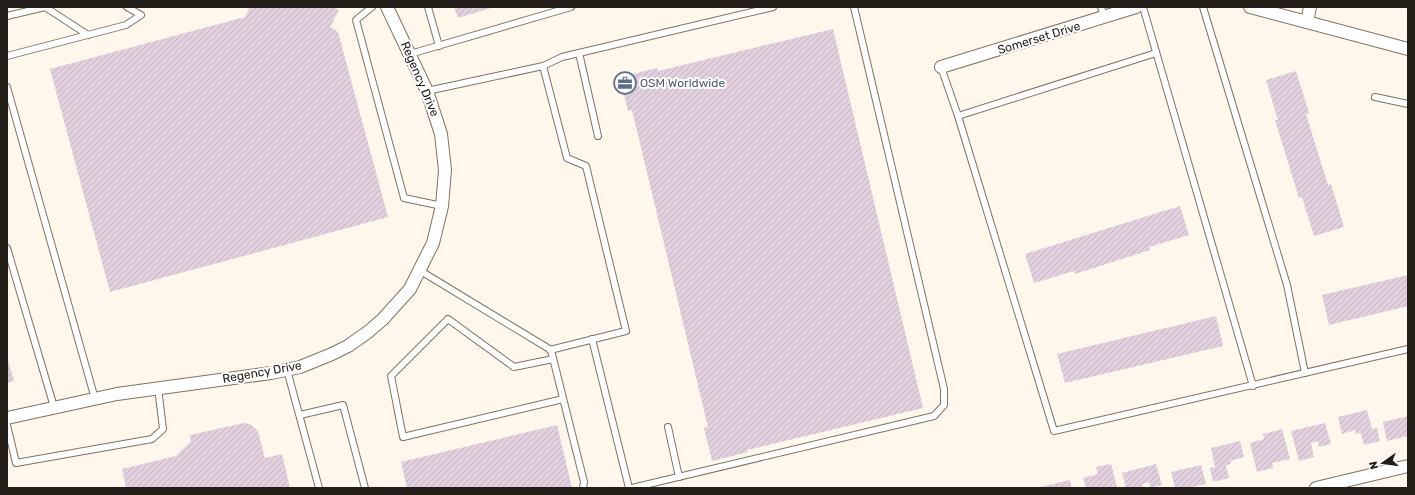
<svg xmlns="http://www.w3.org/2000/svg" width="1415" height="495" viewBox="0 0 1415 495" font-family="Rubik,sans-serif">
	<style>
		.building { fill: url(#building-hatch) }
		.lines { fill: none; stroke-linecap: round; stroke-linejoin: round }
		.lane-casing { stroke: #807364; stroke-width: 8 }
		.street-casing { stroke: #807364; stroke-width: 14 }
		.lane { stroke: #fff; stroke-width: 6 }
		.street { stroke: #fff; stroke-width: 12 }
		.labels { text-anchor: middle; stroke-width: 4; stroke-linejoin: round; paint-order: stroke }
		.street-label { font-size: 12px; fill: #221d17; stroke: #fff }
		.service-label { font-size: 12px; fill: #4e5e75; stroke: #fff; text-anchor: start }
	</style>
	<defs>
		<pattern id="building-hatch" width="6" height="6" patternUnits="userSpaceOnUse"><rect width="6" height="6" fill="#e3d0de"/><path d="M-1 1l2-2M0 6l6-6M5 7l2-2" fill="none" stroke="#c2b2be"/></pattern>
	</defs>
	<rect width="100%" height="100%" fill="#fff6ec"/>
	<!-- building -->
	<g class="building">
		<polygon points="250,7 333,7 339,10 330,27 338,32 388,217 110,292 50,69 245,17"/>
		<polygon points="454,7 494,7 458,18"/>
		<polygon points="833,29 923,408 747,450 748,452 712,461 704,428 708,427 632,110 628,111 620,77 657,68 658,71"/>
		<polygon points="1296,71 1309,113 1306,114 1328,185 1331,184 1344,227 1314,236 1302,197 1299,198 1275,120 1278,120 1266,80"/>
		<polygon points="1180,206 1189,235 1149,247 1150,250 1075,274 1074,271 1034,283 1025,254"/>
		<polygon points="1408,275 1408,306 1329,325 1322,295"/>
		<polygon points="1216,316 1223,346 1065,383 1057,354"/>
		<polygon points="7,357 14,381 7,383"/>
		<polygon points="1367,410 1372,429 1377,428 1380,441 1364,445 1361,433 1356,434 1355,430 1342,434 1338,417"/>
		<polygon points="1408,416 1408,436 1387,441 1383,422"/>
		<polygon points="244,423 250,424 258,431 265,458 282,454 290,488 126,488 122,469 176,456 191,441 190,435"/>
		<polygon points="1325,423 1331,444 1319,447 1318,441 1311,443 1314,457 1299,461 1291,431"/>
		<polygon points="557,425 572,488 407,488 401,462"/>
		<polygon points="1282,429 1290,459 1272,463 1273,468 1257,472 1250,443 1264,439 1263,434"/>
		<polygon points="1240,441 1244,457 1230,461 1231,464 1226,465 1229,478 1213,482 1210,468 1215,467 1211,448"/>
		<polygon points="1111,464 1117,487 1086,488 1083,478 1098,474 1096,467"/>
		<polygon points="1156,464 1162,485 1150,488 1149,482 1142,484 1143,488 1126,488 1122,473"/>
		<polygon points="1201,465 1206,484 1188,488 1175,488 1171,472"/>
		<polygon points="1070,480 1072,488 1040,488 1040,487"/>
	</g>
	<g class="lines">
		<!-- lane casing -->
		<g class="lane-casing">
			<g id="lane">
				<polyline points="372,7 356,20 404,198 442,206"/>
				<polyline points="428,7 439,46"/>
				<polyline points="1101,7 1104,17"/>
				<polyline points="1143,7 1253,386"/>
				<polyline points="1203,7 1287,285 1305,373"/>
				<polyline points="7,16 45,7 88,35"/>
				<polyline points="579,53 598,136"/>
				<polyline points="410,54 571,7"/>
				<polyline points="7,56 126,25 141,15 127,7"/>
				<polyline points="543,66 562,57 773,7"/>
				<polyline points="941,67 958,116 1054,431 1408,349"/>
				<polyline points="7,87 95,399"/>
				<polyline points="427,91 543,66 567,158 586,166 626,331 550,350"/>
				<polyline points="1375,97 1408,104"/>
				<polyline points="958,116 1156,53"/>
				<polyline points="7,248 54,407"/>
				<polyline points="419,270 551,350 584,482 583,488"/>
				<polyline points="592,339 629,488"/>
				<polyline points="553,359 514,367 448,319 391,376 403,437 563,399"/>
				<polyline points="287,370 319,488"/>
				<polyline points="300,415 343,405 365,488"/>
				<polyline points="7,425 16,463 152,439 163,429 158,388"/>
				<polyline points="668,427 679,477"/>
				<polyline points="632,488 934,416 944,405 944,389 854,7"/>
			</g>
		</g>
		<!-- street casing -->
		<g class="street-casing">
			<g id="street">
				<polyline points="1250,7 1408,49"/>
				<polyline points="1307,22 1310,7"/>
				<polyline points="941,67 1136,7"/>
				<polyline points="7,418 117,394 271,373 300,367 332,354 348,346 368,332 383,319 410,289 433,243 442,206 445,170 441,134 427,91 387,7"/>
				<polyline points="1316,488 1408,466"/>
			</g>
		</g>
		<!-- lane -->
		<use href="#lane" class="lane"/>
		<!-- street -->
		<use href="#street" class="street"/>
	</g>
	<!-- icons -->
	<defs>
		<g id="office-ring" transform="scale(1.15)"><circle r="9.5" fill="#fff" stroke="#5c6f8a" stroke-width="1.5"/><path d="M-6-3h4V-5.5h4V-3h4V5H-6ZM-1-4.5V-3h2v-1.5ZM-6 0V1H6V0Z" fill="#5c6f8a"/></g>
	</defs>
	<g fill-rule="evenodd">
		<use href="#office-ring" x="625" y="83"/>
	</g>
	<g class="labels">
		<!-- street labels -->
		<g class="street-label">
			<text transform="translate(1039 38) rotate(-17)" y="4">Somerset Drive</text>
			<text transform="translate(420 79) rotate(67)" y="4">Regency Drive</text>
			<text transform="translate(262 372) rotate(-10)" y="4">Regency Drive</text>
		</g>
		<!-- service labels -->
		<g class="service-label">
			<text x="640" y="87">OSM Worldwide</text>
		</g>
	</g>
	<!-- border -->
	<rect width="1415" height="495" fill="none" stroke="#221d17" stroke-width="16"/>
	<!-- north arrow -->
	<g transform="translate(1383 463) rotate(256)" stroke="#ffffff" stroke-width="3" paint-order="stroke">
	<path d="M0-3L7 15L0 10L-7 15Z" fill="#221d17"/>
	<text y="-6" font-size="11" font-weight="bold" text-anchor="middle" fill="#221d17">N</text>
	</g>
</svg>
